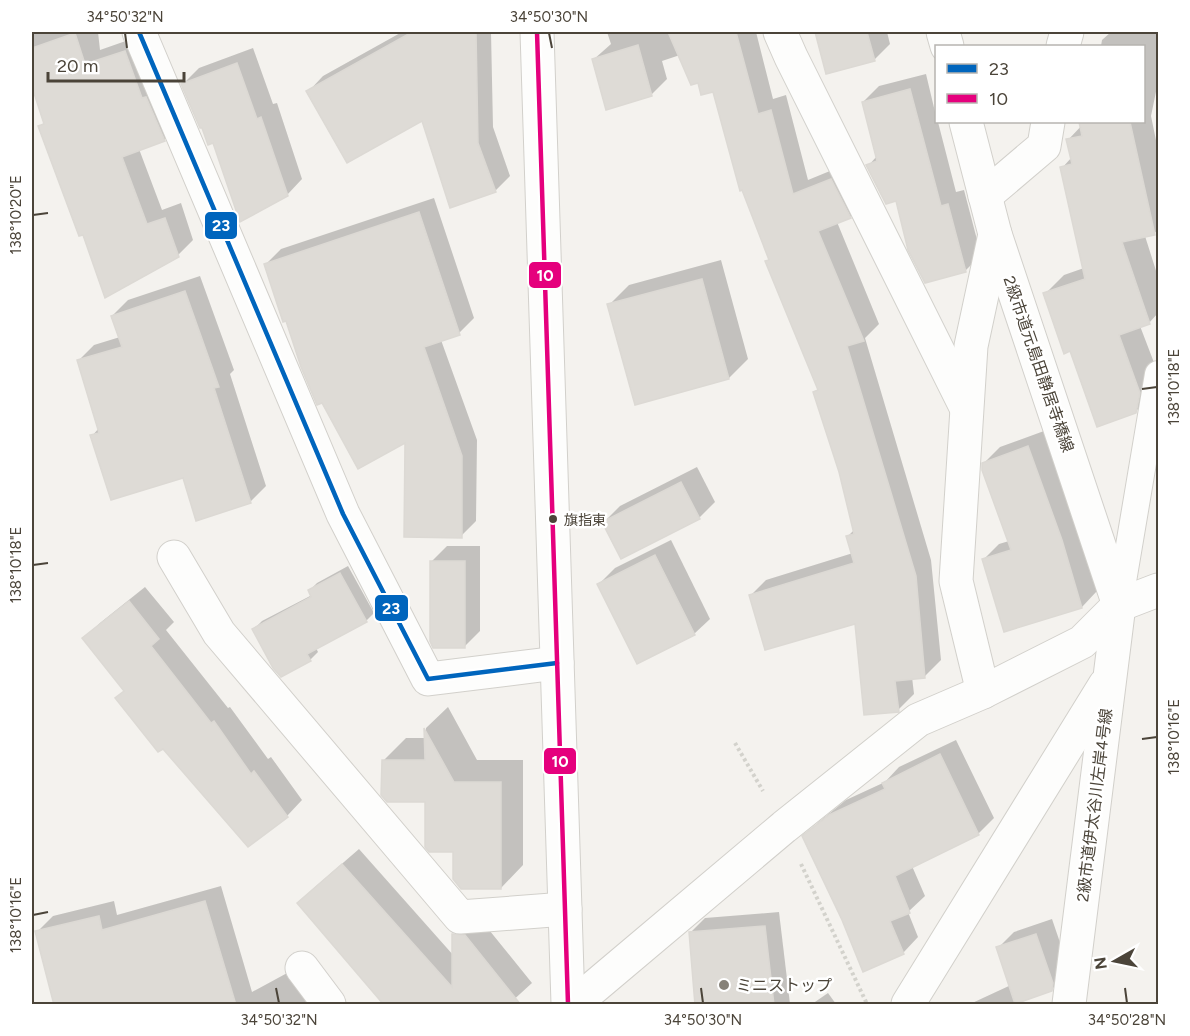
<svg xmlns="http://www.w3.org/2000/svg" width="1190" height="1036" viewBox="0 0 1190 1036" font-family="Figtree,'Noto Sans JP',sans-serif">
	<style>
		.shadow { fill: #0003 }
		.building { fill: #dedbd6; stroke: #dcd9d4; stroke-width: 1.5 }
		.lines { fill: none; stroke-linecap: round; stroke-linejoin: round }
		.service-casing { stroke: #d2d0cb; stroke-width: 28 }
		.minor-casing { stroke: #d2d0cb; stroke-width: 35 }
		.tertiary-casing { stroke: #d2d0cb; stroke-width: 35 }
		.path { stroke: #d3d2cc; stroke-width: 4; stroke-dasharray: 3 3; stroke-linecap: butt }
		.service { stroke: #fdfdfc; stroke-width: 26 }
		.minor { stroke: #fdfdfc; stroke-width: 33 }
		.tertiary { stroke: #fdfdfc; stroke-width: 33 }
		.bus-1-casing { stroke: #fff; stroke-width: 9 }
		.bus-2-casing { stroke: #fff; stroke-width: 9 }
		.bus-1 { stroke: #0065bd; stroke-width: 4.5 }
		.bus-2 { stroke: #e5007d; stroke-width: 4.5 }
		.ticks { fill: none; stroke: #4b4439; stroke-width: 2 }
		.bus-dot { fill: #4b4439; stroke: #fff; stroke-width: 2 }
		.poi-dot { fill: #868178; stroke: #fff; stroke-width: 2 }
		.labels { text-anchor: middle; stroke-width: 5; stroke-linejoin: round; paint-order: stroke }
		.bus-label { font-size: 14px; fill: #4b4439; stroke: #fff; text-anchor: start }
		.street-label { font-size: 16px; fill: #4b4439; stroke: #fff }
		.poi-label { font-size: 16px; fill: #4b4439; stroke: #fff; text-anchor: start }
		.line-badge { stroke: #fff; stroke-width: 2 }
		.badge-label { font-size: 16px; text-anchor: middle; font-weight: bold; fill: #fff }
		.neatline { fill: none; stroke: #4b4439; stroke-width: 2 }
		.ticks-label { font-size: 15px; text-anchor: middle; fill: #4b4439 }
	</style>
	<rect width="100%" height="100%" fill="#f4f2ee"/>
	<!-- shadow -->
	<g class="shadow">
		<polygon points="32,32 98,32 100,50 140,36 179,125 164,140 139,149 162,210 181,203 193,240 178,255 84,233 40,126 45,122 39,104 32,50"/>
		<polygon points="402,32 491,32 493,127 510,176 495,191 422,119 308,92 323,76"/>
		<polygon points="607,32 756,32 773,99 786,95 808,180 847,164 865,201 850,217 837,222 879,324 865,338 931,560 941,660 925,676 912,677 914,694 898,710 856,622 751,595 766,580 853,553 848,536 854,530 841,472 815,392 819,389 767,262 770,259 714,90 699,81 680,55 662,61 667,79 651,95 593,60 611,44"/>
		<polygon points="817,32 887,32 890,44 874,60 827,72"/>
		<polygon points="1111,32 1158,32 1158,82 1151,116 1158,150 1158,229 1154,234 1145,236 1158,277 1158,313 1149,323 1140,326 1158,373 1154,393 1135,412 1071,349 1045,294 1064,275 1084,268 1062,168 1072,157 1068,140 1085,122 1144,122 1144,46 1101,46 1102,40"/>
		<polygon points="253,48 273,104 277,103 302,179 287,195 214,141 183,84 199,68"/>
		<polygon points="926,74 936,116 936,122 938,122 956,192 964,190 981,255 965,271 897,199 868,166 877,156 863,102 879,86"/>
		<polygon points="434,198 474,318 459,333 441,340 477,440 476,521 461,536 407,441 287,320 265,265 281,249"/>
		<polygon points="721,260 748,359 729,378 609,305 629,285"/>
		<polygon points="200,276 234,370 230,374 266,486 250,502 184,476 92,436 99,428 79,360 94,345 120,337 112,316 128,300"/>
		<polygon points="1044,431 1078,529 1097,591 1082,607 1005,630 983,560 999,544 1009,541 984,463 1000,447"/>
		<polygon points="697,467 715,502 699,518 604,522 620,506"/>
		<polygon points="671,540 710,619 694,634 599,584 615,568"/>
		<polygon points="447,546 480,546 480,631 464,647 431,562"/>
		<polygon points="348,566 374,613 366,621 316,648 318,652 310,660 254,629 262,621 312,595 309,591 317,583"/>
		<polygon points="145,587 174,622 166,630 228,708 230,707 268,759 271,757 302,800 287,816 125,690 84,638 100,623"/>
		<polygon points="448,707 477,760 523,760 523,865 501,888 454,851 426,800 383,761 406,738 426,738 426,728"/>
		<polygon points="956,740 994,818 978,834 912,866 925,896 908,912 918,937 903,953 844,919 804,837 820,821 846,800 885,782 899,767"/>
		<polygon points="359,849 454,956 454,935 470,919 481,920 532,983 509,1004 386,1004 299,903 314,888"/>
		<polygon points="221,886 252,992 289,972 307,1004 206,1004 37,932 53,916 114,901 117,915"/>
		<polygon points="779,912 790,1004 697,1004 690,933 705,918"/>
		<polygon points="1052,919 1068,966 1067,974 1051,990 1017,1001 1018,1004 970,1004 1011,985 998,948 1014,932"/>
		<polygon points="828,993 836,1004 812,1004"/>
	</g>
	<!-- building -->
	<g class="building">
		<polygon points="412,32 476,32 478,143 496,192 450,208 422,121 347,163 306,91"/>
		<polygon points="668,32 736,32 758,114 771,110 793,194 831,179 851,218 818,231 864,341 847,346 916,576 925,678 895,681 899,712 864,715 855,624 765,650 749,595 854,563 846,536 854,534 839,472 813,392 818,390 765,261 769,260 742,190 740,191 713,92 701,95 698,83 691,85"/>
		<polygon points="815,32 867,32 875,61 826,74"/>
		<polygon points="75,33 85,64 125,51 142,98 146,97 165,141 122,157 147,224 165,218 179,257 105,298 83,235 79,236 38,126 44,124 32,87 32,48"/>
		<polygon points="638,45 652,96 606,110 592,59"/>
		<polygon points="237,63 257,119 261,117 288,196 240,222 213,143 208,145 202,128 200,128 181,84"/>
		<polygon points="910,89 941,206 948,204 966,272 925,283 908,250 896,201 886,204 866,165 877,161 862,102"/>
		<polygon points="1079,122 1130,122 1155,235 1122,242 1150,324 1119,335 1140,393 1136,413 1097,427 1070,351 1064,354 1043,293 1085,279 1060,167 1072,164 1066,139 1082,136"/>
		<polygon points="419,212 460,335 424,347 462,456 462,538 404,537 405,443 358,469 322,403 317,405 301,367 286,321 283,322 264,264"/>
		<polygon points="702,279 729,379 635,405 607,304"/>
		<polygon points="185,291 219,387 214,388 251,503 196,521 183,478 111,500 90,435 99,433 77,360 122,347 111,316"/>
		<polygon points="1028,446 1062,540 1082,608 1004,632 982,559 1011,550 982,470 982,463"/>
		<polygon points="681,482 700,519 621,559 602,522"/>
		<polygon points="655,555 695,635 637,664 597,584"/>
		<polygon points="430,561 465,561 465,648 433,648 430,641"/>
		<polygon points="340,573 367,622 307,654 311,661 281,677 273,668 252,629 311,597 308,590"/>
		<polygon points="129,601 159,639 151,646 211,723 214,721 251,774 254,771 288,817 248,847 163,749 158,752 115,698 124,691 82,638"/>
		<polygon points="424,728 454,782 501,782 501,889 461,889 453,879 453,852 429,852 425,847 425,802 387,802 381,795 382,760 425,760"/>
		<polygon points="940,754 979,835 895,876 910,913 890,921 904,954 863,972 842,920 802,836 829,815 885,789 882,783"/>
		<polygon points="342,864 452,987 452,934 465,935 521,1005 384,1005 297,903"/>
		<polygon points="205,901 236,1005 54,1005 35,931 99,916 102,930"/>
		<polygon points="765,926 774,1005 695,1005 689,932"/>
		<polygon points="1036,934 1053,983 1052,991 1015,1004 996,947"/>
	</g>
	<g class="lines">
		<!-- service casing -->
		<g class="service-casing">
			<polyline id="service" points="1119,605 1158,374"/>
		</g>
		<!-- minor casing -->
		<g class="minor-casing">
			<g id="minor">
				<polyline points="139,32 343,514 428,679 557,663"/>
				<polyline points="780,32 791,57 966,407"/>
				<polyline points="1063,46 1067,32"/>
				<polyline points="985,196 1044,146 1048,122"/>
				<polyline points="174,557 219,633 460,917 565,909"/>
				<polyline points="983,692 956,581 971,346 995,234"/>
				<polyline points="302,968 329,1004"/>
				<polyline points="574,1004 784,827 918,720 983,692 1082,642 1119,605 1158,590"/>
				<polyline points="908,1004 1105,685"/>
				<polyline points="1069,1004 1119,605"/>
			</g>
		</g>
		<!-- tertiary casing -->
		<g class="tertiary-casing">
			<g id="tertiary">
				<polyline points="537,32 568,1004"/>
				<polyline points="943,32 947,46"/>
				<polyline points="966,122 995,234 1119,605"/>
			</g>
		</g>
		<!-- path -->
		<g class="path">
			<polyline points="735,743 763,791"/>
			<polyline points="801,864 867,1004"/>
		</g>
		<!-- service -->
		<use href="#service" class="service"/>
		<!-- minor -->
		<use href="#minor" class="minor"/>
		<!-- tertiary -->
		<use href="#tertiary" class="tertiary"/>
		<!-- bus-1 casing -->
		<g class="bus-1-casing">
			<polyline id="bus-1" points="139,32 343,514 428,679 557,663"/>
		</g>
		<!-- bus-2 casing -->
		<g class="bus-2-casing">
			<polyline id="bus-2" points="537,32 568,1004"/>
		</g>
		<!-- bus-1 -->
		<use href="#bus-1" class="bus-1"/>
		<!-- bus-2 -->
		<use href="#bus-2" class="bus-2"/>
	</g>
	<!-- ticks -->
	<path class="ticks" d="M125,33l2,15M549,33l3,15M33,215l15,-2M1142,389l15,-2M33,565l15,-2M1142,739l15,-2M33,915l15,-3M276,988l3,15M701,988l2,15M1125,988l2,15"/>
	<!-- markers -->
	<circle class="bus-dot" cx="553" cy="519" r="5"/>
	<circle class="poi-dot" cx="724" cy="985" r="6"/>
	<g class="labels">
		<!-- bus labels -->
		<g class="bus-label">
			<text x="564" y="525">旗指東</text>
		</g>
		<!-- street labels -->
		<g class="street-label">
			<text transform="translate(1039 364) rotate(71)" y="6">2級市道元島田静居寺橋線</text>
			<text transform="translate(1094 805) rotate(-83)" y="6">2級市道伊太谷川左岸4号線</text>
		</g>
		<!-- poi labels -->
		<g class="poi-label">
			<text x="736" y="991">ミニストップ</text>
		</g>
	</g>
	<g class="line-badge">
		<rect x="204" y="211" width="34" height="29" rx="6" fill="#0065bd"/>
		<rect x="528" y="261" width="34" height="28" rx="6" fill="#e5007d"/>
		<rect x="374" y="594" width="35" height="28" rx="6" fill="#0065bd"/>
		<rect x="543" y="747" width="34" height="28" rx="6" fill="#e5007d"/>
	</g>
	<g class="badge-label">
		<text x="221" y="231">23</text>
		<text x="545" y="281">10</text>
		<text x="391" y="614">23</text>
		<text x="560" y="767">10</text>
	</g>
	<!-- border -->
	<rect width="1190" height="1036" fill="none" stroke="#ffffff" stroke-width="66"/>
	<!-- legend -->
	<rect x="935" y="45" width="210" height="78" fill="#ffffff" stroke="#b7b4b0" stroke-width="1.5"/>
	<rect x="947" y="64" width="30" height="9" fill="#0065bd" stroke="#b7b4b0" stroke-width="1.5"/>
	<text x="989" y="75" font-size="18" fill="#4b4439">23</text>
	<rect x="947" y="94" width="30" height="9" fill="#e5007d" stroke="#b7b4b0" stroke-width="1.5"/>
	<text x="989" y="105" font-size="18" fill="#4b4439">10</text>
	<!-- north arrow -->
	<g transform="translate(1115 961) rotate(261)" stroke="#ffffff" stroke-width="4.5" paint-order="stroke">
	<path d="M0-4.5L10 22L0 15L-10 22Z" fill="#4b4439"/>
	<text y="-9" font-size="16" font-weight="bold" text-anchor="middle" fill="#4b4439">N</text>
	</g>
	<!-- scale -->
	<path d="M48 72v9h136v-9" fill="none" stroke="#4b4439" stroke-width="3"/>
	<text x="57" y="72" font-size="18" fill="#4b4439" stroke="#ffffff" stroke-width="4.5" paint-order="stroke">20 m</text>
	<rect x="33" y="33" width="1124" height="970" class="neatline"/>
	<g class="ticks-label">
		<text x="125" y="22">34°50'32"N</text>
		<text x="549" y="22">34°50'30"N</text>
		<text transform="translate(16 215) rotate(-90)" y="5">138°10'20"E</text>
		<text transform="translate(1174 387) rotate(-90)" y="5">138°10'18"E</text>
		<text transform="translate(16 565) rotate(-90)" y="5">138°10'18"E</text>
		<text transform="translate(1174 737) rotate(-90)" y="5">138°10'16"E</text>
		<text transform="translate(16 915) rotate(-90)" y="5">138°10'16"E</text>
		<text x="279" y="1025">34°50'32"N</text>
		<text x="703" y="1025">34°50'30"N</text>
		<text x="1127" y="1025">34°50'28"N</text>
	</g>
</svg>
